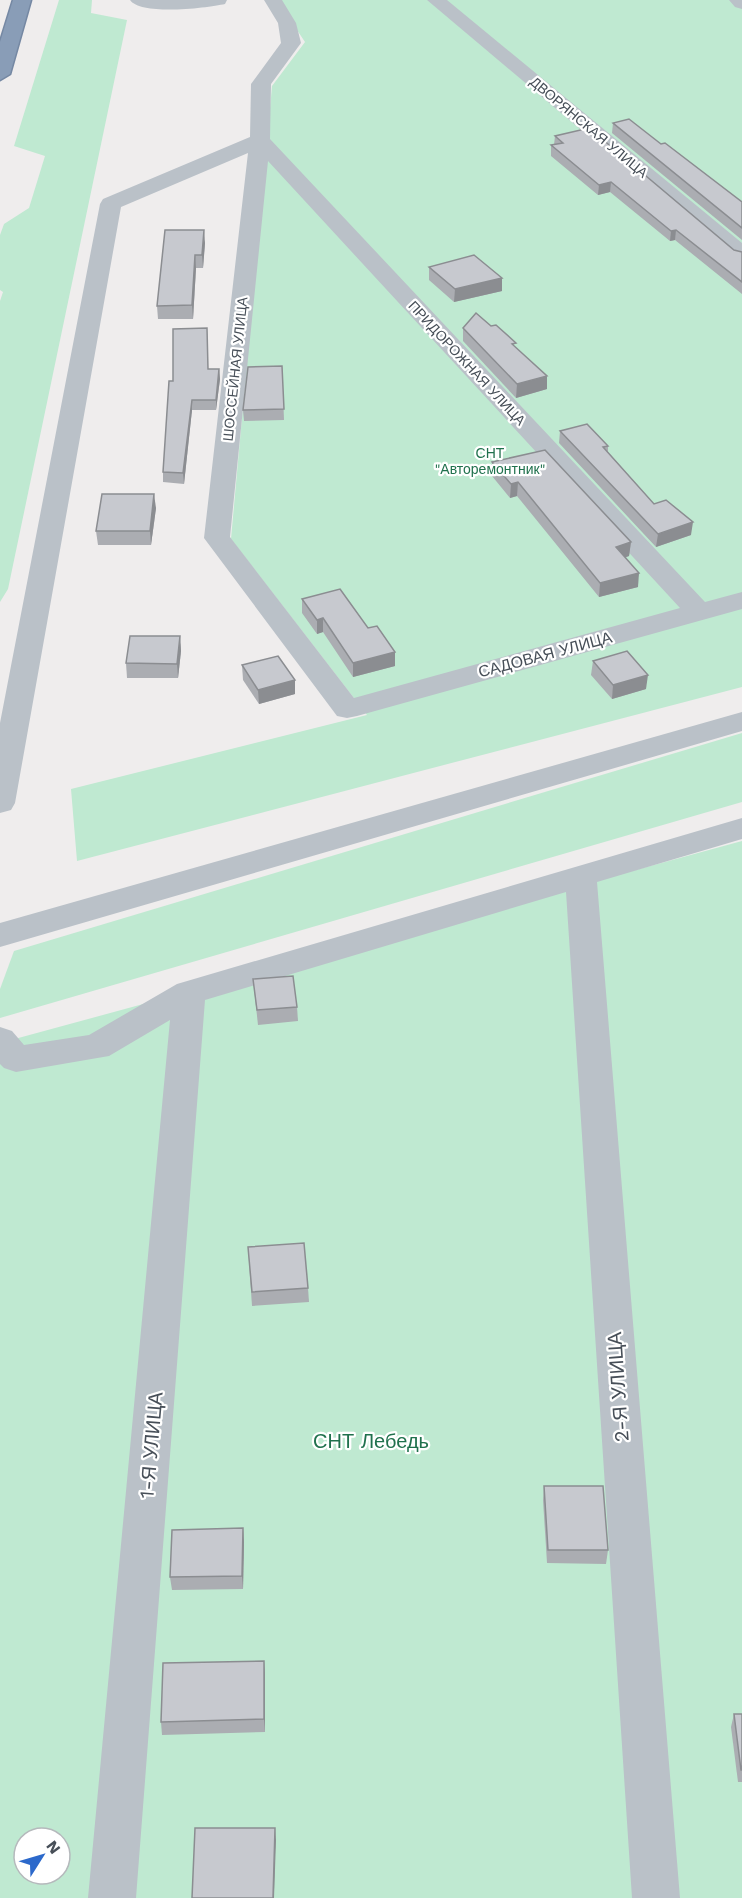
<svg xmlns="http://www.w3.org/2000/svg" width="742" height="1898" viewBox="0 0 742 1898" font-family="'Work Sans',sans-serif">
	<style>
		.green { fill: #bfe9d1; fill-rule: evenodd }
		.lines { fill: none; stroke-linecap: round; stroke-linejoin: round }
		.highway-casing { stroke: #7588a3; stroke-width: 3 }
		.street { fill: #bac1c8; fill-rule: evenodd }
		.highway { fill: #899db7; fill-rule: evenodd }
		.wall { fill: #abadb2 }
		.shaded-wall { fill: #8b8d91 }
		.building { fill: #c7c9cf; stroke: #8b8d91; stroke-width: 1.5 }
		.labels { text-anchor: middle; stroke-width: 4.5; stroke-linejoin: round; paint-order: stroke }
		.far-street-label { font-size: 14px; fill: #474f58; stroke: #fff }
		.far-park-label { font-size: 14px; fill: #20714d; stroke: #fff }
		.street-label { font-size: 16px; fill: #474f58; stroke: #fff }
		.near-street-label { font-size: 20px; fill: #474f58; stroke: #fff }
		.near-park-label { font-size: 20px; fill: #20714d; stroke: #fff }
	</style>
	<rect width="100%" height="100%" fill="#efeded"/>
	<!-- green -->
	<g class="green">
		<polygon points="59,0 92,0 91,13 127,20 8,589 0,602 0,301 3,292 0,290 0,235 4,224 29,208 45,156 14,146"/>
		<polygon points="277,0 742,0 742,687 77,861 71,789 367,715 231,539 272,86 305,42"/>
		<polygon points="742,733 742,802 0,1018 0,989 14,951"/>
		<path d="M742,841v1057h-742v-855zM24,1838h36v36h-36z"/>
	</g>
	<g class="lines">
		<!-- highway casing -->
		<g class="highway-casing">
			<polygon id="highway" points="13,0 31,0 10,74 0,80 0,42"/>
		</g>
		<!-- street -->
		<g class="street">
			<path d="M130,0h97l-2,4c-18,4 -84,12 -95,-4z"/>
			<path d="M264,0h18l14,23 5,20 -30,41 -1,55 435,463 37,-10v17l-385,107 -10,2 -10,-2 -133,-178 44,-385 -127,54 -106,596 -4,7 -11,3v-90l100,-519 3,-5 147,-62 1,-53 30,-41 -3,-20zM268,161l412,447 -326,90 -124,-161z"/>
			<polygon points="427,0 447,0 742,243 742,261 734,259"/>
			<polygon points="729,0 742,0 742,9 735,7"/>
			<polygon points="742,712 742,731 0,947 0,923"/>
			<polygon points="742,818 742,839 597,882 680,1898 632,1898 566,892 205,1000 136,1898 88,1898 170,1020 109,1056 16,1072 4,1068 0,1064 0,1027 12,1031 24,1045 89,1035 177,984"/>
		</g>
		<!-- highway -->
		<use href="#highway" class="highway"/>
	</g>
	<!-- wall -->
	<g class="wall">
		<polygon points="613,123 661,144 742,202 742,240 612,133"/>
		<polygon points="555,136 734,250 742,252 742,294 675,240 670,241 610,192 598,195 551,156 551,145 554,145"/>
		<polygon points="165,230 205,243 203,268 196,268 193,319 158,319 157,306"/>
		<polygon points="429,267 502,291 454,302 429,280"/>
		<polygon points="207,328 208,369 219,369 220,379 216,410 192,410 184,484 163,482 163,472 173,381"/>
		<polygon points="463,328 516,348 547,376 547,389 516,398 463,341"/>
		<polygon points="282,366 284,420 244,421 243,410"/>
		<polygon points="560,431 608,446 608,452 654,504 691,535 656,547 559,443"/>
		<polygon points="492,462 631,542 629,556 626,557 638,587 599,597 517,496 510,498 492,476"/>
		<polygon points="156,508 151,545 98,545 96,531"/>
		<polygon points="302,599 368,628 395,652 395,666 353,677 323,632 317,634 302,613"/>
		<polygon points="180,636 181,651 178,678 127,678 126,663"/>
		<polygon points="593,661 646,689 612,699 591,675"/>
		<polygon points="242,665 295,680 295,694 259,704 243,680"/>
		<polygon points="253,979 297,1007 298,1021 258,1025"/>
		<polygon points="248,1247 308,1288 309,1302 252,1306"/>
		<polygon points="544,1486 608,1550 606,1564 547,1563 543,1500"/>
		<polygon points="243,1528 244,1542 243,1589 172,1590 170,1577"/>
		<polygon points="264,1661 265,1674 265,1732 162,1735 161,1722"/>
		<polygon points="734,1714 742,1714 742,1782 738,1782 731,1727"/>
	</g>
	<!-- shaded-wall -->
	<g class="shaded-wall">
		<polygon points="611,182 610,192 598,195 599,185"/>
		<polygon points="204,230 205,243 203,268 202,255"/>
		<polygon points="676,230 675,240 670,241 671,231"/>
		<polygon points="195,255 196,268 193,319 192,305"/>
		<polygon points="502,278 502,291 454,302 455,289"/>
		<polygon points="219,369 220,379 216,410 216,400"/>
		<polygon points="547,376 547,389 516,398 517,384"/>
		<polygon points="192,400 192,410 184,484 183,473"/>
		<polygon points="518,482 517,496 510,498 511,484"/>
		<polygon points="154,494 156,508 151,545 150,531"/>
		<polygon points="693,522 691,535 656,547 658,534"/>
		<polygon points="631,542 629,556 615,561 616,547"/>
		<polygon points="639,573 638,587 599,597 600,583"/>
		<polygon points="323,618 323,632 317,634 317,620"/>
		<polygon points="180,636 181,651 178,678 177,664"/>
		<polygon points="395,652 395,666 353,677 353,663"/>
		<polygon points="648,675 646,689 612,699 613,685"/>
		<polygon points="295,680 295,694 259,704 258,690"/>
		<polygon points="243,1528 244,1542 243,1589 242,1576"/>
		<polygon points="264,1661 265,1674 265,1732 264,1719"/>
		<polygon points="275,1828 276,1840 274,1898 273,1898"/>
	</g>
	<!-- building -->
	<g class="building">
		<polygon points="629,119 661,144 665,143 742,202 742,228 613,123"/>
		<polygon points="589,128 734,250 742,252 742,282 676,230 671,231 611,182 599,185 551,145 563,143 555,136"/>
		<polygon points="165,230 204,230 202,255 195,255 192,305 157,306"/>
		<polygon points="474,255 502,278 455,289 429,267"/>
		<polygon points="476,313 491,326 496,325 516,343 512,344 547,376 517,384 463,328"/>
		<polygon points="207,328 208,369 219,369 216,400 192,400 183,473 163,472 169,381 173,381 173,329"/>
		<polygon points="282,366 284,409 243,410 248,367"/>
		<polygon points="587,424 608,446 603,447 654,504 666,500 693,522 658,534 560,431"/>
		<polygon points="545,450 631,542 616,547 639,573 600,583 518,482 511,484 492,462"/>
		<polygon points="102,494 154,494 150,531 96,531"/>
		<polygon points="340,589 368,628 377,626 395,652 353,663 323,618 317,620 302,599"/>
		<polygon points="130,636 180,636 177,664 126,663"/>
		<polygon points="627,651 648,675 613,685 593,661"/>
		<polygon points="278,656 295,680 258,690 242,665"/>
		<polygon points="293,976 297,1007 257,1010 253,979"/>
		<polygon points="304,1243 308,1288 252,1292 248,1247"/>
		<polygon points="544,1486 603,1486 608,1550 548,1550"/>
		<polygon points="243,1528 242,1576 170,1577 172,1530"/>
		<polygon points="264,1661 264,1719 161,1722 163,1663"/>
		<polygon points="734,1714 742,1714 742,1770 741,1770"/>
		<polygon points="195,1828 275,1828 273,1898 192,1898"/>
	</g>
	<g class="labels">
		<!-- far-street labels -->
		<g class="far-street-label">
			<text transform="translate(589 127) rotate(40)" y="5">ДВОРЯНСКАЯ УЛИЦА</text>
			<text transform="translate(467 363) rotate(47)" y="5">ПРИДОРОЖНАЯ УЛИЦА</text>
			<text transform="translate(235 369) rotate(-84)" y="5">ШОССЕЙНАЯ УЛИЦА</text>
		</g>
		<!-- far-park labels -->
		<g class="far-park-label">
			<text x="490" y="458">СНТ<tspan x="490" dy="16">"Авторемонтник"</tspan></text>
		</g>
		<!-- street labels -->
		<g class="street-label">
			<text transform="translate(545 654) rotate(-15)" y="6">САДОВАЯ УЛИЦА</text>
		</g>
		<!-- near-street labels -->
		<g class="near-street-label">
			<text transform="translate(618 1387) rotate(-94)" y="7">2-Я УЛИЦА</text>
			<text transform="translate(151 1445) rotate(-85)" y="7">1-Я УЛИЦА</text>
		</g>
		<!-- near-park labels -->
		<g class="near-park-label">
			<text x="371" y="1448">СНТ Лебедь</text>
		</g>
	</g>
	<!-- north arrow -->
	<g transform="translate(42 1856) rotate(53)"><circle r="28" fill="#ffffff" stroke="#b5b9bc" stroke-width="1.5"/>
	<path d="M0-4.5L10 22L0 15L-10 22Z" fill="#2c69cb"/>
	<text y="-9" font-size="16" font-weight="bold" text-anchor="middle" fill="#474f58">N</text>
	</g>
</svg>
